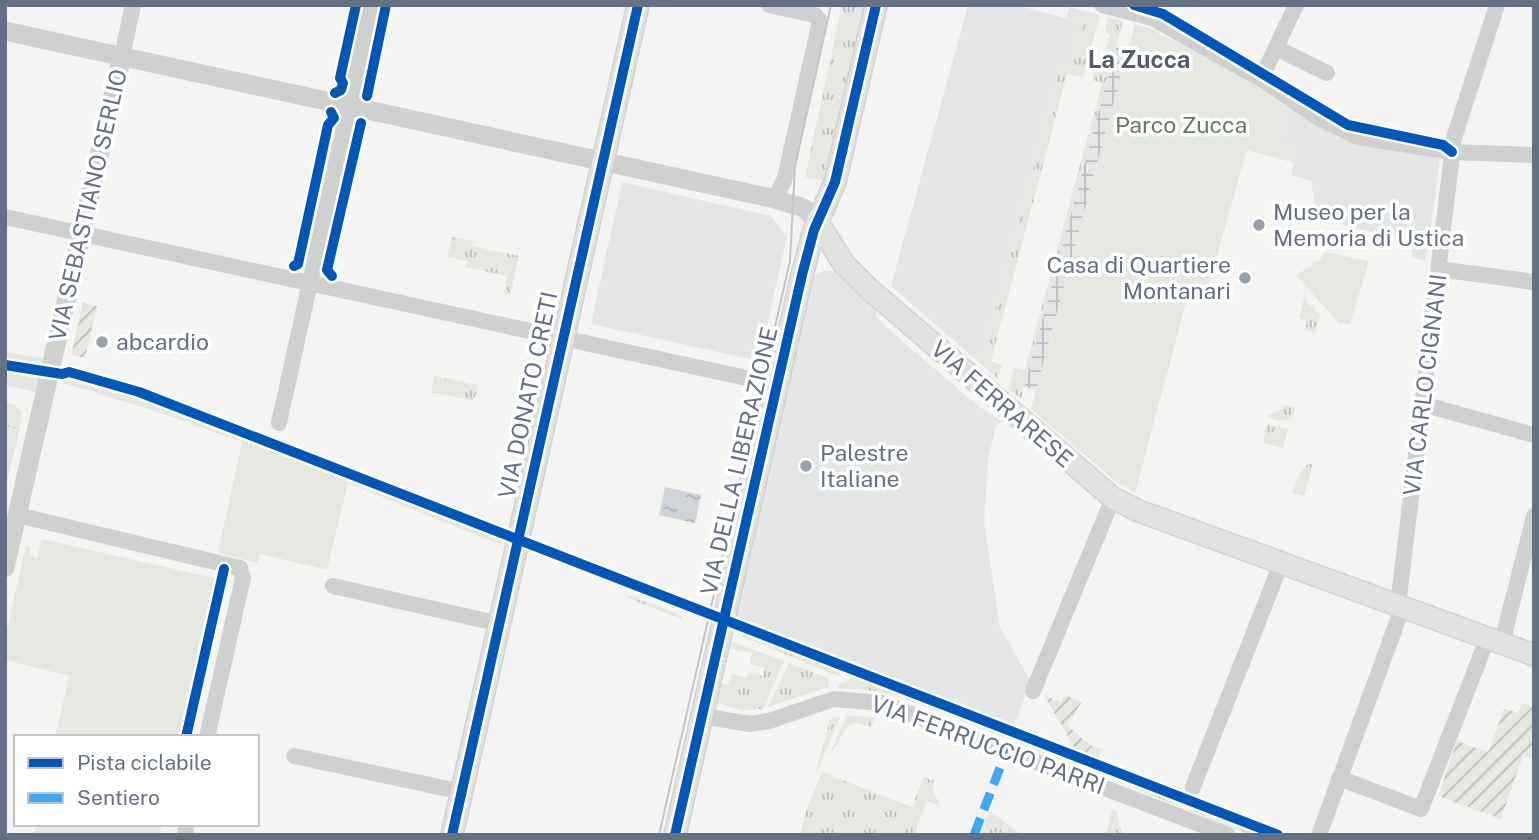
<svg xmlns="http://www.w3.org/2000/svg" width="1539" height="840" viewBox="0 0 1539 840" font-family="'Public Sans',sans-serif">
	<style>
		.built { fill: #e4e6e6 }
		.industrial { fill: url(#industrial-grid) }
		.grass { fill: url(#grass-tufts) }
		.park { fill: #e4e8e1 }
		.garden { fill: url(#garden-furrows) }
		.water { fill: url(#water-ripples) }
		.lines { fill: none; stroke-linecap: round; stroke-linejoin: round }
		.secondary-casing { stroke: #d1d2d2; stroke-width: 24 }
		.minor { stroke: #cfd0d0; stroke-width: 16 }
		.tertiary { stroke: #cfd0d0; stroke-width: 19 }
		.secondary { stroke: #e1e1e2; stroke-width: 21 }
		.tram { stroke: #c4c5c5; stroke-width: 2 }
		.quiet { stroke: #3fa9f5; stroke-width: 9; stroke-dasharray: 18 9; stroke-linecap: butt }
		.cycleway-casing { stroke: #fff; stroke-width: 15 }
		.cycleway { stroke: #0057b8; stroke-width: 10 }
		.poi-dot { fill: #979faa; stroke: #fff; stroke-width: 2.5 }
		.labels { text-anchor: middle; stroke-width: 7; stroke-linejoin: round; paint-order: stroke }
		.park-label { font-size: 23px; fill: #657a64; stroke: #fff }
		.street-label { font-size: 23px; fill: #657183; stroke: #fff }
		.poi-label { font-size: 23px; fill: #657183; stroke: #fff; text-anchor: start }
		.neighbourhood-label { font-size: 24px; font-weight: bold; fill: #535c68; stroke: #fff }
	</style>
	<defs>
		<pattern id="industrial-grid" width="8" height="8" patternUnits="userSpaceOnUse" patternTransform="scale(1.75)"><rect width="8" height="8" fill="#e4e6e6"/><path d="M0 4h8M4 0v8" fill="none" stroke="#bcbfc0"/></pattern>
		<pattern id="grass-tufts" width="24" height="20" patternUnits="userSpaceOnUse" patternTransform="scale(1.75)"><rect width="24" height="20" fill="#e4e8e1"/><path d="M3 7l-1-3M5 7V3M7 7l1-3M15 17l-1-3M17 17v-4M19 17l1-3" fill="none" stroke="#bcc0bc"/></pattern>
		<pattern id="garden-furrows" width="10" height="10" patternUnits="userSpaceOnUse" patternTransform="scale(1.75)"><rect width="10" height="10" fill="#e4e8e1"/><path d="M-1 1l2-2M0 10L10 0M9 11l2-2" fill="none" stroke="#bcc0bc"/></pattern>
		<pattern id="water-ripples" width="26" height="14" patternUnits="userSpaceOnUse" patternTransform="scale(1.75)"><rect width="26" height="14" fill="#ced4d7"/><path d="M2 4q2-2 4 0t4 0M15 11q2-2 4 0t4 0" fill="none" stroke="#abb0b4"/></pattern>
	</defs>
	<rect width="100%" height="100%" fill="#f4f5f3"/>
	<!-- built -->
	<g class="built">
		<polygon points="968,5 1016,5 1083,23 1070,69 1061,67 981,364 891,286"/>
		<polygon points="1287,107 1329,130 1440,159 1426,261 1411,257 1414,243 1317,218 1311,181 1291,175 1297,151 1277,144"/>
		<polygon points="622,182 771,216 787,237 759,361 591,324"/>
		<polygon points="824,271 839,271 877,308 876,317 900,339 977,405 1003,422 996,425 988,460 984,522 1000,627 1031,682 1014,725 733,615 812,275"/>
		<polygon points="5,352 54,360 47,395 5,385"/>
	</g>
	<!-- industrial -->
	<polygon class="industrial" points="1116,47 1128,50 1036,390 1024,387"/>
	<!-- grass -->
	<g class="grass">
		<polygon points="842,5 868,5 823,180 805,177"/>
		<polygon points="1069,7 1100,15 1083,77 1067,74 991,361 1002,365 998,379 981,364 1061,66 1070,68 1082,24 1066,19"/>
		<polygon points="1108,17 1123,21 1021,399 1009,389 1014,368 1025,370 1102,83 1092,80 1095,65 1101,66 1110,34 1105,32"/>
		<polygon points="452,237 473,241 472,246 519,256 510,296 503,295 507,276 466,267 467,261 447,257"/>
		<polygon points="1304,299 1320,315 1315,333 1305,329 1307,321 1299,318"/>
		<polygon points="434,376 478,385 474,401 431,392"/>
		<polygon points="5,403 15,405 22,412 19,431 5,425"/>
		<polygon points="1287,405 1295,408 1291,419 1281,421 1266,417"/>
		<polygon points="1267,424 1288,429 1283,448 1263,443"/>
		<polygon points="1308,463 1313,465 1304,496 1293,493 1298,476"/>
		<polygon points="634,578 704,605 703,609 634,583"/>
		<polygon points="630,595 681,615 683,620 626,597"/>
		<polygon points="740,632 742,631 844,672 838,676 743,637"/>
		<polygon points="730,641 784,661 763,709 744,711 717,703 720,683 728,685 731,674 746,678 748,672 763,676 765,668 750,664 752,653 728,648"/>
		<polygon points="789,663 828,678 829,687 768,707"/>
		<path d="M853,677l152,58 -1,3c-51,-19 -110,-53 -166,-49v-4z"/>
		<polygon points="847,715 875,718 872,727 856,723 848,726 828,758"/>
		<polygon points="840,717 814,778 830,720"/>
		<polygon points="1021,741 1109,775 1108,778 1019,744"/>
		<polygon points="822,772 912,807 924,777 934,781 933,792 939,802 938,805 927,801 914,835 800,835 806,811"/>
		<polygon points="1119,779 1179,802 1177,806 1118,782"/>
		<polygon points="1191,807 1261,835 1251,835 1189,811"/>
		<polygon points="1112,809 1117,812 1122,835 1106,835"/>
		<polygon points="990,811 1022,835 981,835"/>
	</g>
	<!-- park -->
	<g class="park">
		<polygon points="1135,24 1147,27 1239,74 1287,107 1277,144 1298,151 1294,163 1247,150 1207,291 1190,288 1135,493 1116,482 1031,409"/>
		<polygon points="1325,252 1369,261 1350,324 1339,323 1296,275 1319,261"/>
		<polygon points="68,364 188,403 505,527 501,545 348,483 327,570 260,554 257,563 218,553 242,442 152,410 63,383"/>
		<polygon points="5,425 19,431 5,491"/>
		<polygon points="42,539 218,579 183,737 55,737 69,676 5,660 5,639 26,545 31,548 29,555 37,558"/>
		<polygon points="35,824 162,824 160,835 33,835"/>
	</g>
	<!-- garden -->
	<g class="garden">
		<polygon points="83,302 97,306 85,358 71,355"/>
		<polygon points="1044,695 1061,702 1065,695 1082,702 1067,725 1090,745 1101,749 1097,759 1077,752"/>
		<polygon points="1522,703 1534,707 1534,759 1523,756 1501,819 1438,796 1457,741 1488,752 1504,708 1518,713"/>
	</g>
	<!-- water -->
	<polygon class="water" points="665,487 701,495 695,523 659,515"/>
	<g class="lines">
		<!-- secondary casing -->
		<g class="secondary-casing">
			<g id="secondary">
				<polyline points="817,221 844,264 868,288 1113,498 1139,511 1534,655"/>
				<polyline points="452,835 638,5"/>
				<polyline points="675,835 802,275 814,230 835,182 876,5"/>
			</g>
		</g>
		<!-- minor -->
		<g class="minor">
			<polyline points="769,5 815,15 820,21 785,178 778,193 771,198"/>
			<polyline points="1102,5 1152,18 1261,79 1320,119 1358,137 1452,152 1534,155"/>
			<polyline points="1276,48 1327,73"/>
			<polyline points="122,56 133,5"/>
			<polyline points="1261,79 1296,5"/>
			<polyline points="5,217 742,377"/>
			<polyline points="1439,269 1534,282"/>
			<polyline points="1422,404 1534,435"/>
			<polyline points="279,423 371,5"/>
			<polyline points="17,515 240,568 243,578 207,737"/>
			<polyline points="333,586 500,624"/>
			<polyline points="1398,605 1454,138 1497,5"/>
			<polyline points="1502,643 1534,516"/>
			<polyline points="1033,691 1113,498"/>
			<polyline points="702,716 750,724 769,721 834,699 882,703 1228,835"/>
			<polyline points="294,756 462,792"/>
			<polyline points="1339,778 1421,809 1488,637"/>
			<polyline points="1193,787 1282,561"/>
			<polyline points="185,835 187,824"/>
			<polyline points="1319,835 1403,606"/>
		</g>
		<!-- tertiary -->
		<g class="tertiary">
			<polyline points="5,31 771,198 804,208 817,221"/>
			<polyline points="5,568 122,56"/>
		</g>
		<!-- secondary -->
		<use href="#secondary" class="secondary"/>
		<!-- tram -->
		<polyline class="tram" points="659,835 790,261 795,166 831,5"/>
		<!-- quiet -->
		<polyline class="quiet" points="974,835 1003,760 1011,749"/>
		<!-- cycleway casing -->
		<g class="cycleway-casing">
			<g id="cycleway">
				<polyline points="1134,5 1163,14 1348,125 1443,145 1452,152"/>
				<polyline points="335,93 341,90 343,83 340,78 356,5"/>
				<polyline points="367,96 386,5"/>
				<polyline points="294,266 298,264 328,125 334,118 331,112"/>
				<polyline points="332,276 327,270 361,123"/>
				<polyline points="5,365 62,374 69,372 139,392 1278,835"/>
				<polyline points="186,737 224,569"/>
				<polyline points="452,835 638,5"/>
				<polyline points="675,835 802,275 814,230 835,182 876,5"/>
			</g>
		</g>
		<!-- cycleway -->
		<use href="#cycleway" class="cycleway"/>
	</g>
	<!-- markers -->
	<g class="poi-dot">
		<circle cx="1259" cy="225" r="7"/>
		<circle cx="1245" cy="278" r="7"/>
		<circle cx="102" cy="342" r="7"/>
		<circle cx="806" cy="466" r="7"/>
	</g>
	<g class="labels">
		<!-- park labels -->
		<g class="park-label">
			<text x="1181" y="133">Parco Zucca</text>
		</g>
		<!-- street labels -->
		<g class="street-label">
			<text transform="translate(88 205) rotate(-77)" y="8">VIA SEBASTIANO SERLIO</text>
			<text transform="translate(1425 385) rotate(-83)" y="8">VIA CARLO CIGNANI</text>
			<text transform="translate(528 395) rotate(-78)" y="8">VIA DONATO CRETI</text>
			<text transform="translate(1002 404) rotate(41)" y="8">VIA FERRARESE</text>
			<text transform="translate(739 461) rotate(-77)" y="8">VIA DELLA LIBERAZIONE</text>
			<text transform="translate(988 745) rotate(20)" y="8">VIA FERRUCCIO PARRI</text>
		</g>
		<!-- poi labels -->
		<g class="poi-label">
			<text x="1273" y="220">Museo per la<tspan x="1273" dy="26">Memoria di Ustica</tspan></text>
			<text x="1231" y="273" text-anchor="end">Casa di Quartiere<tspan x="1231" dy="26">Montanari</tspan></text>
			<text x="116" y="350">abcardio</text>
			<text x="820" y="461">Palestre<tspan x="820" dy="26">Italiane</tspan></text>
		</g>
		<!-- neighbourhood labels -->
		<g class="neighbourhood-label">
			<text x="1139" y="68">La Zucca</text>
		</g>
	</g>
	<!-- border -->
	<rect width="1539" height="840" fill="none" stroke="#657183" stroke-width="14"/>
	<!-- legend -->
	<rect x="14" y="735" width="245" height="91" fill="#ffffff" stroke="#c1c6cd" stroke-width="2"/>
	<rect x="28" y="758" width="35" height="10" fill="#0057b8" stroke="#c1c6cd" stroke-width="2"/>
	<text x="77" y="770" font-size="21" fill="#657183">Pista ciclabile</text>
	<rect x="28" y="793" width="35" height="10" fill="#3fa9f5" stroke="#c1c6cd" stroke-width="2"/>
	<text x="77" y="805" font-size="21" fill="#657183">Sentiero</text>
</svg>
